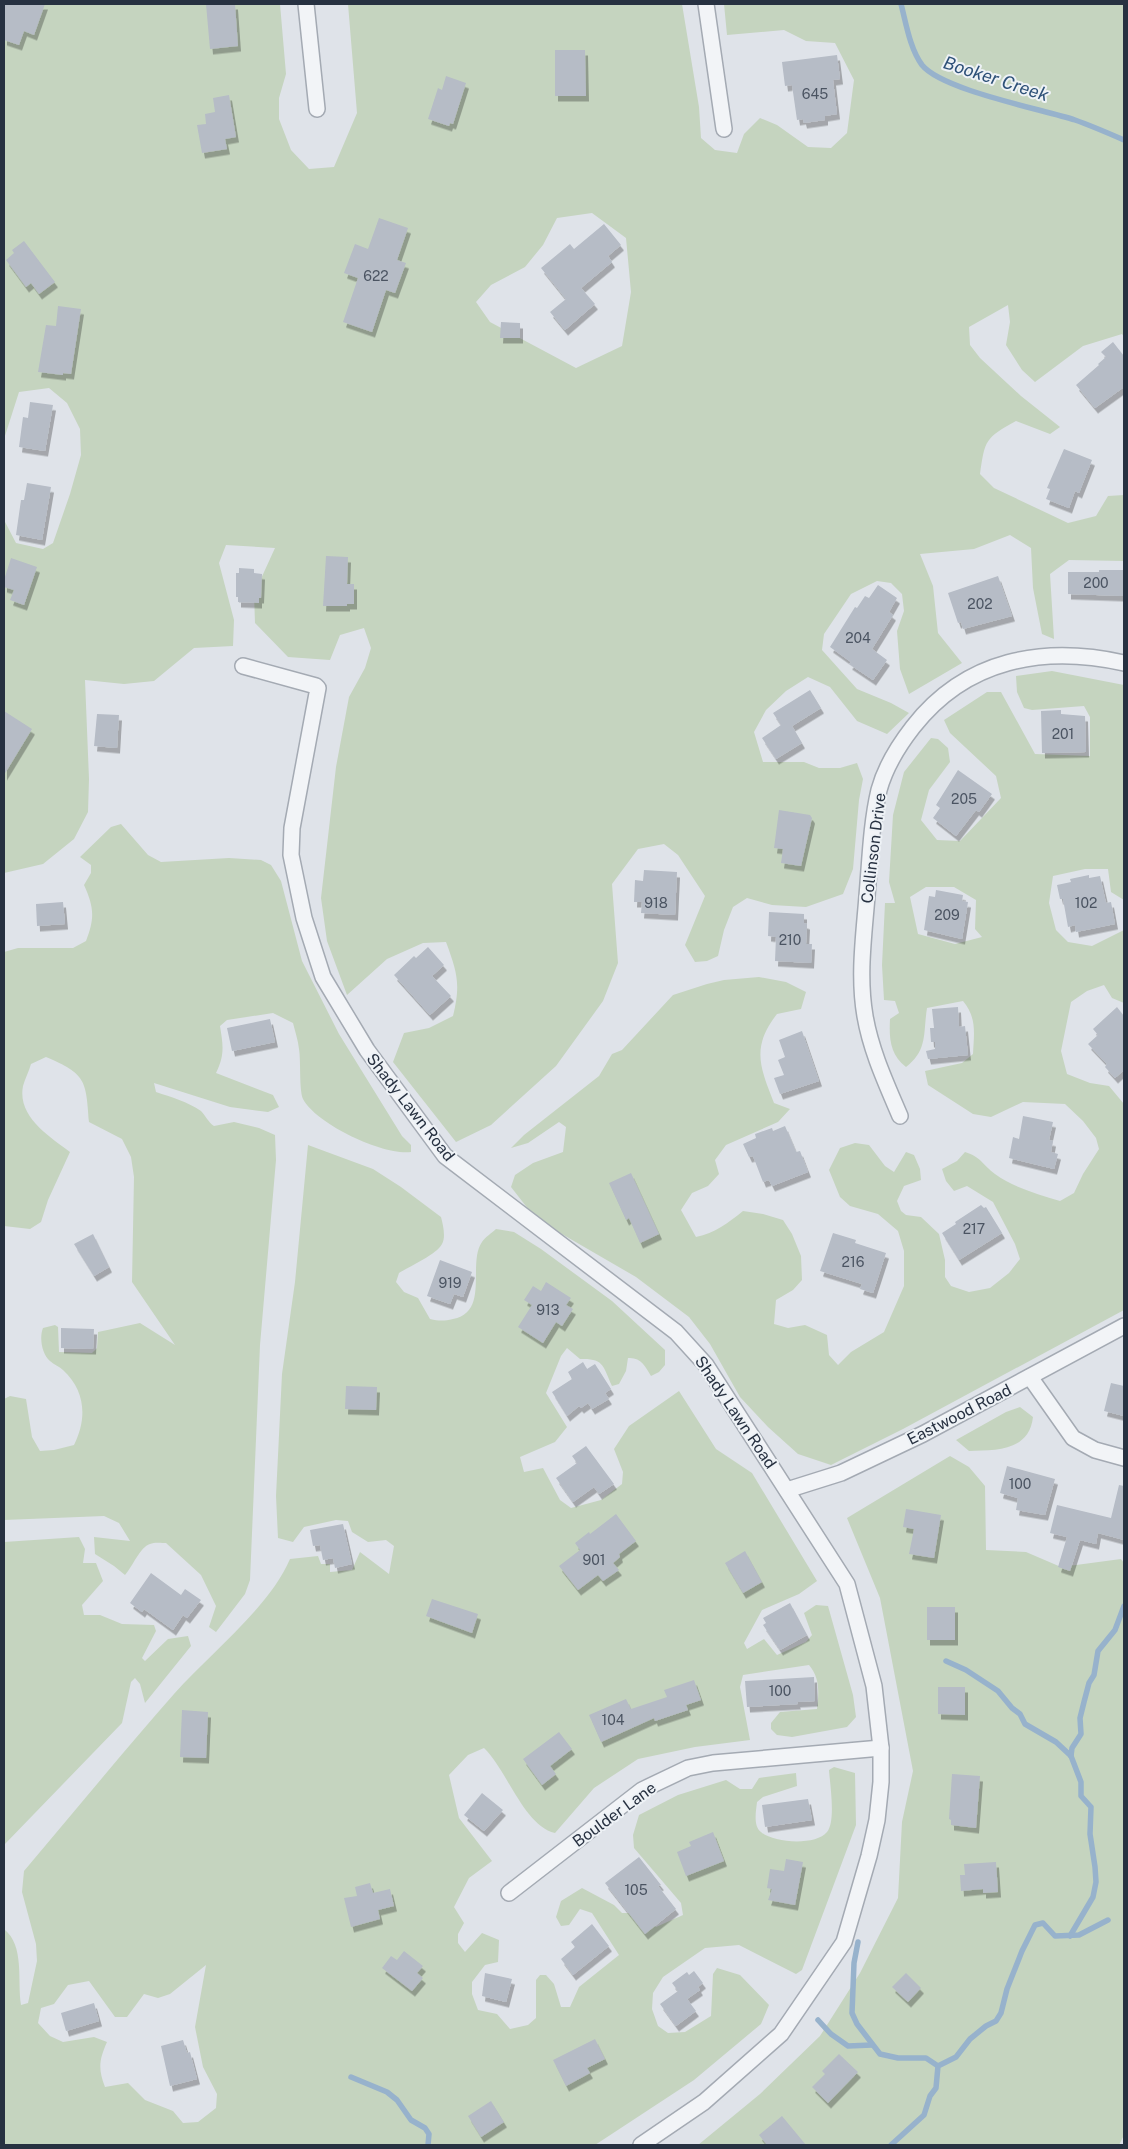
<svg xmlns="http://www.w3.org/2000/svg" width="1128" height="2149" viewBox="0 0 1128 2149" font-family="'Public Sans',sans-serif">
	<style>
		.green { fill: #c5d4bf; fill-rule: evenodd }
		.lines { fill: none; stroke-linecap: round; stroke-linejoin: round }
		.stream { stroke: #97b2cc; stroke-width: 5.5 }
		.building { fill: #b6bcc6; filter: url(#shadow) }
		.minor-casing { stroke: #a4aab3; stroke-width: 18 }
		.minor { stroke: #f2f4f7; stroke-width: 15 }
		.labels { text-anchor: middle; stroke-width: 4; stroke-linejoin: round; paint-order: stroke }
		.number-label { font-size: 14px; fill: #4b5462 }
		.street-label { font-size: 16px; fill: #273141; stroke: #eef2f6 }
		.water-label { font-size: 18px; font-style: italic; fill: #2e5178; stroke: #eef2f6 }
	</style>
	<defs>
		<filter id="shadow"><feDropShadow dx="3" dy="5.5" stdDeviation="0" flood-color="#0004"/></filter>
	</defs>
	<rect width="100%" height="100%" fill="#dfe3e9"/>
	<!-- green -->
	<g class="green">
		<path d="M4,4h276l6,70 -7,24v21l12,31 18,19 25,-2 23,-54 -9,-109h334l17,103 2,31 14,12 22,3 7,-19 16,-16 17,7 31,22 23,1 16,-15 7,-53 -19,-37 -29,-2 -22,-11 -57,5 -3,-31h400v333l-2,-3 -39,12 -48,36 -13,-12 -16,-25 4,-23 -2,-17 -39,22 1,18 10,13 41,38 39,31 -10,7 -34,-13c-31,17 -31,19 -36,53l14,14 74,35 28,-7 12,-20 16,-1v66l-55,-1 -19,14 4,65 -12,-5 -9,-46 -2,-40 -21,-13 -36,14 -54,5 13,32 5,47 24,30 -53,31 -9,-25 -3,-38 7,-20 -2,-17 -11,-11 -14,-2 -26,13 -27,40 -2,16 35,39 34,14 18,10 -22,21 -30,-13 -27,-34 -22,-10 -22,14 -20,19 -12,22 9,30h41l15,6h21l17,-5 6,16 -4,21 -6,69 -10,25 -37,13 -34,-2 -25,-7 -14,9 -9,23 -6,26 -11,5 -12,1 -10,-17 20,-49 -27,-41 -14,-11 -26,5 -26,35 6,79 -15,38 -47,65 -65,59 -35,17 -63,-80 11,-29 25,-5 24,-12c8,-32 4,-44 -7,-74l-23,1 -36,16 -40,36 -20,-54 -6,-43 15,-131 13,-70 16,-29 6,-20 -7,-20 -24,7 -10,25 -42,-3 -33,-34 -1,-29 21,-46 -49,-3 -7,18 15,57 -1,26 -39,2 -40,33 -30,3 -39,-4 4,99 -1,33 -14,27 -31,25 -39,9v-353l12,23 27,6 10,-6 17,-49 11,-39 -1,-26 -13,-26 -18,-15 -30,4 -15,47zM592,213l34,25 5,54 -9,54 -46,22 -86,-46 -14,-20 15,-17 34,-18 18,-22 14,-27z"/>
		<path d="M1052,671l72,14v215l-13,-8 -3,-23h-23l-32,7 -4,27 7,27 12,12 24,4 32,-16v73l-12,-5 -8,-13 -17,6 -16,11 -10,49 6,23 23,9 19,3 15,18v206l-221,119 -72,36 -33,-11 -30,-27 -28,-30 -30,-53 -21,-27 -53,-40 -100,-58 -25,-32 4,-12 18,-12 30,-11 3,-25 -7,-5 -31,21 -17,5 13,-13 75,-59 13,-22 10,-4 51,-55 34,-11 17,-4 35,-3 27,5 20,10 -5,17 -24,5c-26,33 -17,53 -3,89l16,6 -12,13 -52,23 -11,15 4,14 -11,12 -16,7 -11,17 15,27c19,-4 32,-14 47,-26l20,3 20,6 9,14 9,22 1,24 -9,10 -17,10 -2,24 14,4 17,-3 22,10 2,20 9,10 13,-13 33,-20 20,-46v-35l-6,-20 -20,-17 -28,-8 -10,-9 -11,-27 11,-22 15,-5 14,2 16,21 9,6 12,-20 8,3 6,14 1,11 -17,6 -7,15 4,10 5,4 15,2 18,17 6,26v17l6,9 18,6 21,-4 19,-15 11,-14 -5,-15 -22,-42 -26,-16 -13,5 -8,-10 -4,-12 15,-8 8,-9c16,5 18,13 30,22 19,14 43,20 65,27l14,-8 9,-19 16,-25 -3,-11 -13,-17 -18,-17 -42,-2 -32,15 -18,-3 -45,-29 -3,-14 37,-8 11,-9c1,-21 4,-36 -10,-53l-36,7c-4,25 1,42 -21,59 -16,-13 -17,-28 -16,-48l9,-6 -4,-12 -11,-1 -2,-35 3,-62h10l-6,-21 4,-67 11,-43 27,-34 7,1 10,9 2,14 -21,28 -8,30 16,20 23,1 41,-43 -5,-22 -46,-43 -6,-13 43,-28h14l34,62 55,2v-39l-6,-11 -52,4 -8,-2 -7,-16 -1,-16zM926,887h28l22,13 -1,29 7,8 -27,7 -37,-10 -8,-37z"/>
		<path d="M121,824l27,31 13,7 68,-4 32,2 10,5 10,16 21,80 37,73 63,102 9,9v7c-27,4 -95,-28 -108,-53 -4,-9 -2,-38 -4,-50 -1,-9 -4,-18 -6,-26l-20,-10 -46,7 -7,6c3,19 5,29 -4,47l57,22 6,12 -11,5 -38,-5 -76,-24 2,9c15,5 32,10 45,19 5,5 7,11 13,15l20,-4 25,6 16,7 1,25 -16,185 -10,235 -5,14 -29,38 -7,-5 7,-21 -15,-31 -35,-32c-4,0 -12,-1 -16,1 -10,3 -17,22 -25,31l-11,-9 -19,-12 -1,-17 36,4 -11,-18 -15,-7 -100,4v-121l6,-3 16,3 6,38 8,14 14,-1 20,-5c13,-26 12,-54 -11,-75 -4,-4 -9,-5 -13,-9 -8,-7 -11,-23 -7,-33l12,-3 3,2 1,25 33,1 5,-5 1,-16 42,-9 35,22 -43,-63 2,-105 -3,-20 -9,-18 -33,-17c-3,-42 -3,-48 -43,-65l-15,7c-2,7 -6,15 -8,22 -6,31 27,51 47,66l-22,48 -7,22 -11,7 -26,-3v-274l14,-4h55l13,-7c9,-23 8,-34 -2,-56l7,-12v-8l-11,-8 31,-30z"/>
		<path d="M308,1145l65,24 28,18 40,30c2,8 5,20 1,27 -6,11 -32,22 -43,29l-3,9 8,10 14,6 12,21c9,2 14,2 23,0 37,-7 14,-56 29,-77 3,-5 10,-9 14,-13l18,3 27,17 71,52 53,49v15l-6,7 -8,4c-6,-10 -10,-19 -23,-18l-2,13 -7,13 -7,2c-9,-20 -8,-28 -32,-27l-13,-11 -6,8 -15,37 21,34 -12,15 -35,15 4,15 19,-4 17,32 11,8 30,-8 21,-16 1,-12 -9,-23 15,-23 50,-35 37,58 36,24 65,108 -18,13 -37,16 -18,33 3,6 17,-10 13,16 29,-13 6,-7 -8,-22 12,-8 12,1 25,89 3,22 -9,10 -55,10 -15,-2 -6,-6v-6l9,-11 37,-3c2,-17 3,-31 -8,-44l-66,10 -3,12 10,53 -55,7 -57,12 -44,29 -39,45c-31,-7 -48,-63 -71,-85l-16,7 -19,20 10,43 33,43 -23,17 -15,29 10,16 -6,11v9l7,9 17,-19 17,7 -1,22 -13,3 -13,17v12l6,16 19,4 13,15 18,-4 8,-7v-38l4,-5h6l8,9 7,23h9l9,-20 40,-32 -27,-42 -12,-4 -11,16 -8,1 -5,-9 5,-16 21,-13 32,17 8,8h11l23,14 27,-12 -2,-12 -47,-55 -1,-13 6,-20 39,-20 48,-15 14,9h12l7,-11 37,-5 1,13 -34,11 -6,5c-1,9 -4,24 4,30 12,11 55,14 66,0 9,-11 3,-47 2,-62l5,-3 21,6 1,52 -54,145 -6,4 -57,-29 -34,3 -42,29 -10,16 -1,16 6,17 10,7 17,-1 26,-16 2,-42 4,-6 23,7 29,30 -8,19 -67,56 -99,65h-591v-216c21,17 13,51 17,76l7,-2 9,-42 -1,-17 -14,-52 2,-21c50,-59 99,-119 150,-177 36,-41 95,-86 116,-135l28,-3 3,8h9v8l22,-2 8,-18 29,22 5,-28 -8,-6 -18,2 -16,-10 -4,-11 -12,-1 -32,7 -11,15 -15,-4 -2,-42 6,-122 13,-92zM206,1965l-11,62 8,40 14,27 -1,14 -18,14 -15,1 -10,-12 -28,-11 -17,-17 -23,4c-7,-18 -6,-27 2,-45l-13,-5 -31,5 -13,-6 -12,-13 3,-15 13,-4 14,-19 21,-4 26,36h12l17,-23 14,4 12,-4z"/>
		<path d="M1020,1407l13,10c-4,34 -36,33 -64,34l-13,-11 50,-28z"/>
		<polygon points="950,1456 969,1467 985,1486 986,1550 1026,1552 1061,1567 1121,1559 1124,1563 1124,2135 1119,2145 698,2145 760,2094 820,2036 860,1973 898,1898 902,1822 913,1771 880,1598 847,1518"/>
		<polygon points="79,1537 85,1549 83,1563 96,1563 103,1581 82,1605 84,1615 100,1615 122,1624 154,1625 156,1631 142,1658 145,1661 168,1639 188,1636 191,1646 145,1703 140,1684 135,1678 131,1682 122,1723 4,1845 4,1542"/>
	</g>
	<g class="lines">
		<!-- stream -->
		<g class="stream">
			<path d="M901,4c5,19 9,45 21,61 20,25 119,44 153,55 17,6 33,13 49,20"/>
			<polyline points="946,1661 966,1670 998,1691 1012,1708 1020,1714 1025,1724 1056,1742 1071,1756 1081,1782 1081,1796 1091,1807 1090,1834 1095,1867 1096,1882 1093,1897 1070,1936"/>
			<polyline points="1071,1756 1072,1748 1081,1734 1080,1718 1084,1702 1089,1683 1094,1675 1098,1651 1115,1630 1124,1606"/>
			<polyline points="858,1942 854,1963 852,2013 857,2024 880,2054 898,2058 926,2058 938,2066"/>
			<polyline points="818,2020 831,2034 848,2046 872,2045"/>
			<polyline points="351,2077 387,2092 397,2100 411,2120 425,2128 429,2134 428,2145"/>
			<polyline points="891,2145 924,2115 930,2096 936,2088 938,2066 956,2057 970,2039 986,2026 996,2021 1001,2013 1007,1989 1022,1951 1035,1925 1043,1923 1055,1936 1079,1935 1108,1920"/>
		</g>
	</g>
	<!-- building -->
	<g class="building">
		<polygon points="4,4 45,4 34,35 24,31 19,45 4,40"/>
		<polygon points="206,4 235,4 238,46 210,49"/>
		<polygon points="555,50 585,50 586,96 555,96"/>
		<polygon points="837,55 840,79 833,80 837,114 825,116 825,120 804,123 803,119 797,120 792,85 785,86 782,62"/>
		<polygon points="446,76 466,83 453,124 450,123 449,126 428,119 438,88 442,90"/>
		<polygon points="229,95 236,137 225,139 227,149 202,153 197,125 206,124 205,114 215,112 213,98"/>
		<polygon points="379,218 408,228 397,260 406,263 395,293 386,290 372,332 343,322 358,278 344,273 355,244 368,249"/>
		<polygon points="604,224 621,245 608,256 612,262 581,288 595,304 565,330 550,312 566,299 541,268 570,244 574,249"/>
		<polygon points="24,241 55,282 39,294 31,283 26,287 6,260 14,253 12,250"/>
		<polygon points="58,306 81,309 71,374 63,373 63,375 38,372 46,325 56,326"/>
		<polygon points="501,322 520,323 520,338 500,338"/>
		<polygon points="1113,342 1124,356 1124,387 1095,408 1076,385 1099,365 1098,364 1106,357 1101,352"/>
		<polygon points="30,402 53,405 45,451 19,447 23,417 28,418"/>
		<polygon points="1064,449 1092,460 1079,493 1075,491 1069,508 1046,499 1050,489 1047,488"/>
		<polygon points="27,483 51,487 42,540 16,535 21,500 24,500"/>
		<polygon points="326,556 348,557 347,584 354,584 354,604 347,604 347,606 323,606"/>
		<polygon points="11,558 37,567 24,605 10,600 14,590 4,587 4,580"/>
		<polygon points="239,568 254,569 254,573 262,574 261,598 259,598 259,603 238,602 238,597 236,597 236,573 239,573"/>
		<polygon points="1099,570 1124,570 1124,596 1068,594 1068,572 1099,572"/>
		<polygon points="998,576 1012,616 963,629 961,622 958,623 948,593"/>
		<polygon points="878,585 897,598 889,612 893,615 872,649 887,660 873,680 849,664 851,662 830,647 855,607 857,608 865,596 869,598"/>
		<polygon points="810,690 821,708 792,726 802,743 776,759 762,738 781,725 773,713"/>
		<polygon points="1061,710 1061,714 1085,716 1086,752 1042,753 1041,711"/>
		<polygon points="4,711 32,729 4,775"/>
		<polygon points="97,714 119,715 117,748 94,746"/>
		<polygon points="958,770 992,794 979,812 976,810 956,836 933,818 940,808 936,805"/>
		<polygon points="779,810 810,815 812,818 801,866 781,863 783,849 774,848"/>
		<polygon points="644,870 677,872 675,915 641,913 642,902 634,902 635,880 643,881"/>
		<polygon points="1089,875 1089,878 1100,876 1106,903 1111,902 1115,924 1076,932 1075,925 1068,927 1063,899 1060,899 1057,885 1071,882 1070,879"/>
		<polygon points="936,890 963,895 962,901 968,902 962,939 924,930 929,896 935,897"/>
		<polygon points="63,902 65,924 37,926 36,904"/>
		<polygon points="769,912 804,914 804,923 807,924 806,944 812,944 811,963 775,961 776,937 768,936"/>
		<polygon points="428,947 444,965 432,976 451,996 430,1015 394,975 414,956 416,958"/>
		<polygon points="958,1007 959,1027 965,1026 968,1055 928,1059 926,1051 935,1049 935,1042 931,1042 930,1028 934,1028 932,1009"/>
		<polygon points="1117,1007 1124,1016 1124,1070 1115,1078 1105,1067 1107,1064 1088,1044 1098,1035 1093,1029"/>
		<polygon points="270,1019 275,1042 232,1051 227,1028"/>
		<polygon points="802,1031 819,1081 780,1094 774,1078 784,1075 778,1060 785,1057 779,1040"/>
		<polygon points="1023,1116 1053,1122 1049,1140 1053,1141 1051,1152 1058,1154 1054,1169 1009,1158 1013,1137 1019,1139"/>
		<polygon points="785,1126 796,1152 800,1151 808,1172 772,1186 769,1180 763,1182 753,1156 749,1157 743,1144 756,1138 755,1134 772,1128 773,1131"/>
		<polygon points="631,1173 659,1234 640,1243 629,1218 626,1220 609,1183"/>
		<polygon points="981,1205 984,1208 986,1207 1002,1233 959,1260 942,1233 956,1224 955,1222"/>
		<polygon points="833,1233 856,1240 855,1243 886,1253 873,1293 860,1289 862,1284 820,1271"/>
		<polygon points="93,1234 109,1267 94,1276 74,1244"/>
		<polygon points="440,1260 472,1272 463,1297 454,1294 450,1304 427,1296"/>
		<polygon points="546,1282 571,1298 566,1305 573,1309 562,1326 556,1322 543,1343 518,1327 532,1305 524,1300 533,1286 541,1291"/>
		<polygon points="61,1328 94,1329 93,1349 61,1348"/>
		<polygon points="583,1362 587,1369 595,1364 611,1389 605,1393 609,1399 592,1409 588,1403 581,1408 579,1406 567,1416 552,1392 572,1379 568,1372"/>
		<polygon points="1111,1383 1124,1386 1124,1416 1104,1411"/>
		<polygon points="346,1386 377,1387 376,1410 345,1409"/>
		<polygon points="586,1446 614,1484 599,1494 594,1487 573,1502 556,1478 577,1463 572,1456"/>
		<polygon points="1007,1466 1055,1479 1045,1515 1016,1510 1018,1498 1000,1493"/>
		<polygon points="1119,1485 1124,1486 1124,1540 1098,1533 1096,1544 1080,1540 1070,1571 1058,1567 1067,1537 1050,1533 1057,1505 1111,1518"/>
		<polygon points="906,1509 941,1515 934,1558 909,1554 914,1529 903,1527"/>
		<polygon points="616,1514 636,1541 619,1554 620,1557 613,1563 619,1570 603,1581 598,1575 578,1590 559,1566 580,1550 575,1543 589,1532 590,1534"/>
		<polygon points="343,1524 352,1564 335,1568 333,1558 323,1560 320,1545 313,1546 310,1530"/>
		<polygon points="745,1551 762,1582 743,1593 725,1563"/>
		<polygon points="151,1573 181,1595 185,1589 201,1600 187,1618 183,1615 173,1630 144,1609 142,1612 130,1603"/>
		<polygon points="432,1599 478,1614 472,1633 426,1616"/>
		<polygon points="790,1603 807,1635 780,1650 763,1625 766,1623 763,1618"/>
		<rect x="927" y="1607" width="28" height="33"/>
		<polygon points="814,1677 815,1701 797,1702 798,1704 747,1707 745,1681"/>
		<polygon points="694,1680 701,1700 686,1705 688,1710 655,1721 654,1718 601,1742 589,1715 626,1699 631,1709 667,1697 664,1690"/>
		<polygon points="938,1687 965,1687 965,1715 938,1714"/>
		<polygon points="182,1710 208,1712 206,1758 180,1757"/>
		<polygon points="559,1732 572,1749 550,1766 556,1774 542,1785 523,1759"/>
		<polygon points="952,1774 980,1776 976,1828 951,1825 951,1820 949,1819"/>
		<polygon points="482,1793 503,1810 484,1831 464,1815"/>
		<polygon points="808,1799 812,1820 765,1827 762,1805"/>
		<polygon points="713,1832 724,1861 686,1876 677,1852 691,1846 689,1842"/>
		<polygon points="639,1857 661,1885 658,1886 676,1909 645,1934 605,1883"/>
		<polygon points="786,1859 803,1862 795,1905 768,1900 772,1889 767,1888 770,1869 784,1871"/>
		<polygon points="996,1862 998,1892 983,1893 983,1889 961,1891 960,1875 965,1875 964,1864"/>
		<polygon points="370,1883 373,1893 390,1889 394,1906 378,1910 380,1919 351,1927 344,1898 357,1896 355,1887"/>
		<polygon points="592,1924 609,1946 573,1975 561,1959 575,1947 571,1942"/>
		<polygon points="404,1951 423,1966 417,1973 423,1978 412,1991 382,1968 391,1956 397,1960"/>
		<polygon points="694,1971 703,1983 698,1987 700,1990 687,1999 696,2011 676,2026 660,2004 678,1991 672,1983 687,1972 689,1975"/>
		<polygon points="485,1973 512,1979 506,2002 482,1996"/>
		<polygon points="906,1973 921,1988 908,2002 892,1987"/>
		<polygon points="94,2003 99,2021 66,2031 61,2013"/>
		<polygon points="595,2039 605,2059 587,2068 590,2073 566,2086 553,2060"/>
		<polygon points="183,2040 187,2053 190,2052 197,2079 170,2086 161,2046"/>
		<polygon points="839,2054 858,2072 828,2103 812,2087 825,2074 822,2071"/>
		<polygon points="491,2101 504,2122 481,2137 468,2116"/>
		<polygon points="782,2116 806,2145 767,2145 759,2135"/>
	</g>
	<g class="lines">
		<!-- minor casing -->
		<g class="minor-casing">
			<g id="minor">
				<polyline points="306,4 317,109"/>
				<polyline points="706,4 724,129"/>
				<polyline points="243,666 316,686 318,688 292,828 291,855 304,918 323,977 367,1050 445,1156 676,1332 706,1365 847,1584 874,1686 881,1748 881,1782 877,1820 869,1856 844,1942 781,2034 704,2102 641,2145"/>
				<path d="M900,1116c-14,-33 -29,-65 -35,-100 -7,-40 -1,-81 2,-120 3,-35 4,-72 12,-106 6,-22 20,-45 34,-63 53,-68 130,-82 211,-64"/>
				<polyline points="1030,1377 1073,1438 1095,1450 1124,1458"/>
				<polyline points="787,1490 841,1473 923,1434 1124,1326"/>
				<polyline points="509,1893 642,1790 688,1768 713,1763 881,1748"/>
			</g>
		</g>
		<!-- minor -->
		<use href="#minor" class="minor"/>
	</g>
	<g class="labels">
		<!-- number labels -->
		<g class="number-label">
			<text x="815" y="99">645</text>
			<text x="376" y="281">622</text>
			<text x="1096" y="588">200</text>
			<text x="980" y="609">202</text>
			<text x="858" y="643">204</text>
			<text x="1063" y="739">201</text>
			<text x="964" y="804">205</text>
			<text x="656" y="908">918</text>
			<text x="1086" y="908">102</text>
			<text x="947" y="920">209</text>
			<text x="790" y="945">210</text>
			<text x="974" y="1234">217</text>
			<text x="853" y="1267">216</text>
			<text x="450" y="1288">919</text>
			<text x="548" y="1315">913</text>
			<text x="1020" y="1489">100</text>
			<text x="594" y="1565">901</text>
			<text x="780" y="1696">100</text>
			<text x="613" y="1725">104</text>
			<text x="636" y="1895">105</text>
		</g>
		<!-- street labels -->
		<g class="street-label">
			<text transform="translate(873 848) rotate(-83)" y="6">Collinson Drive</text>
			<text transform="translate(411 1107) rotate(52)" y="6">Shady Lawn Road</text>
			<text transform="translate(736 1412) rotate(56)" y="6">Shady Lawn Road</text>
			<text transform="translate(959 1414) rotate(-27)" y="6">Eastwood Road</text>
			<text transform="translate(614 1814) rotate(-36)" y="6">Boulder Lane</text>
		</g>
		<!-- water labels -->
		<g class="water-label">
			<text transform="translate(996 79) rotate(18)" y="6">Booker Creek</text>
		</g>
	</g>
	<!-- border -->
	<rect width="1128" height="2149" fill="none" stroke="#273141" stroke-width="10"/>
</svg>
